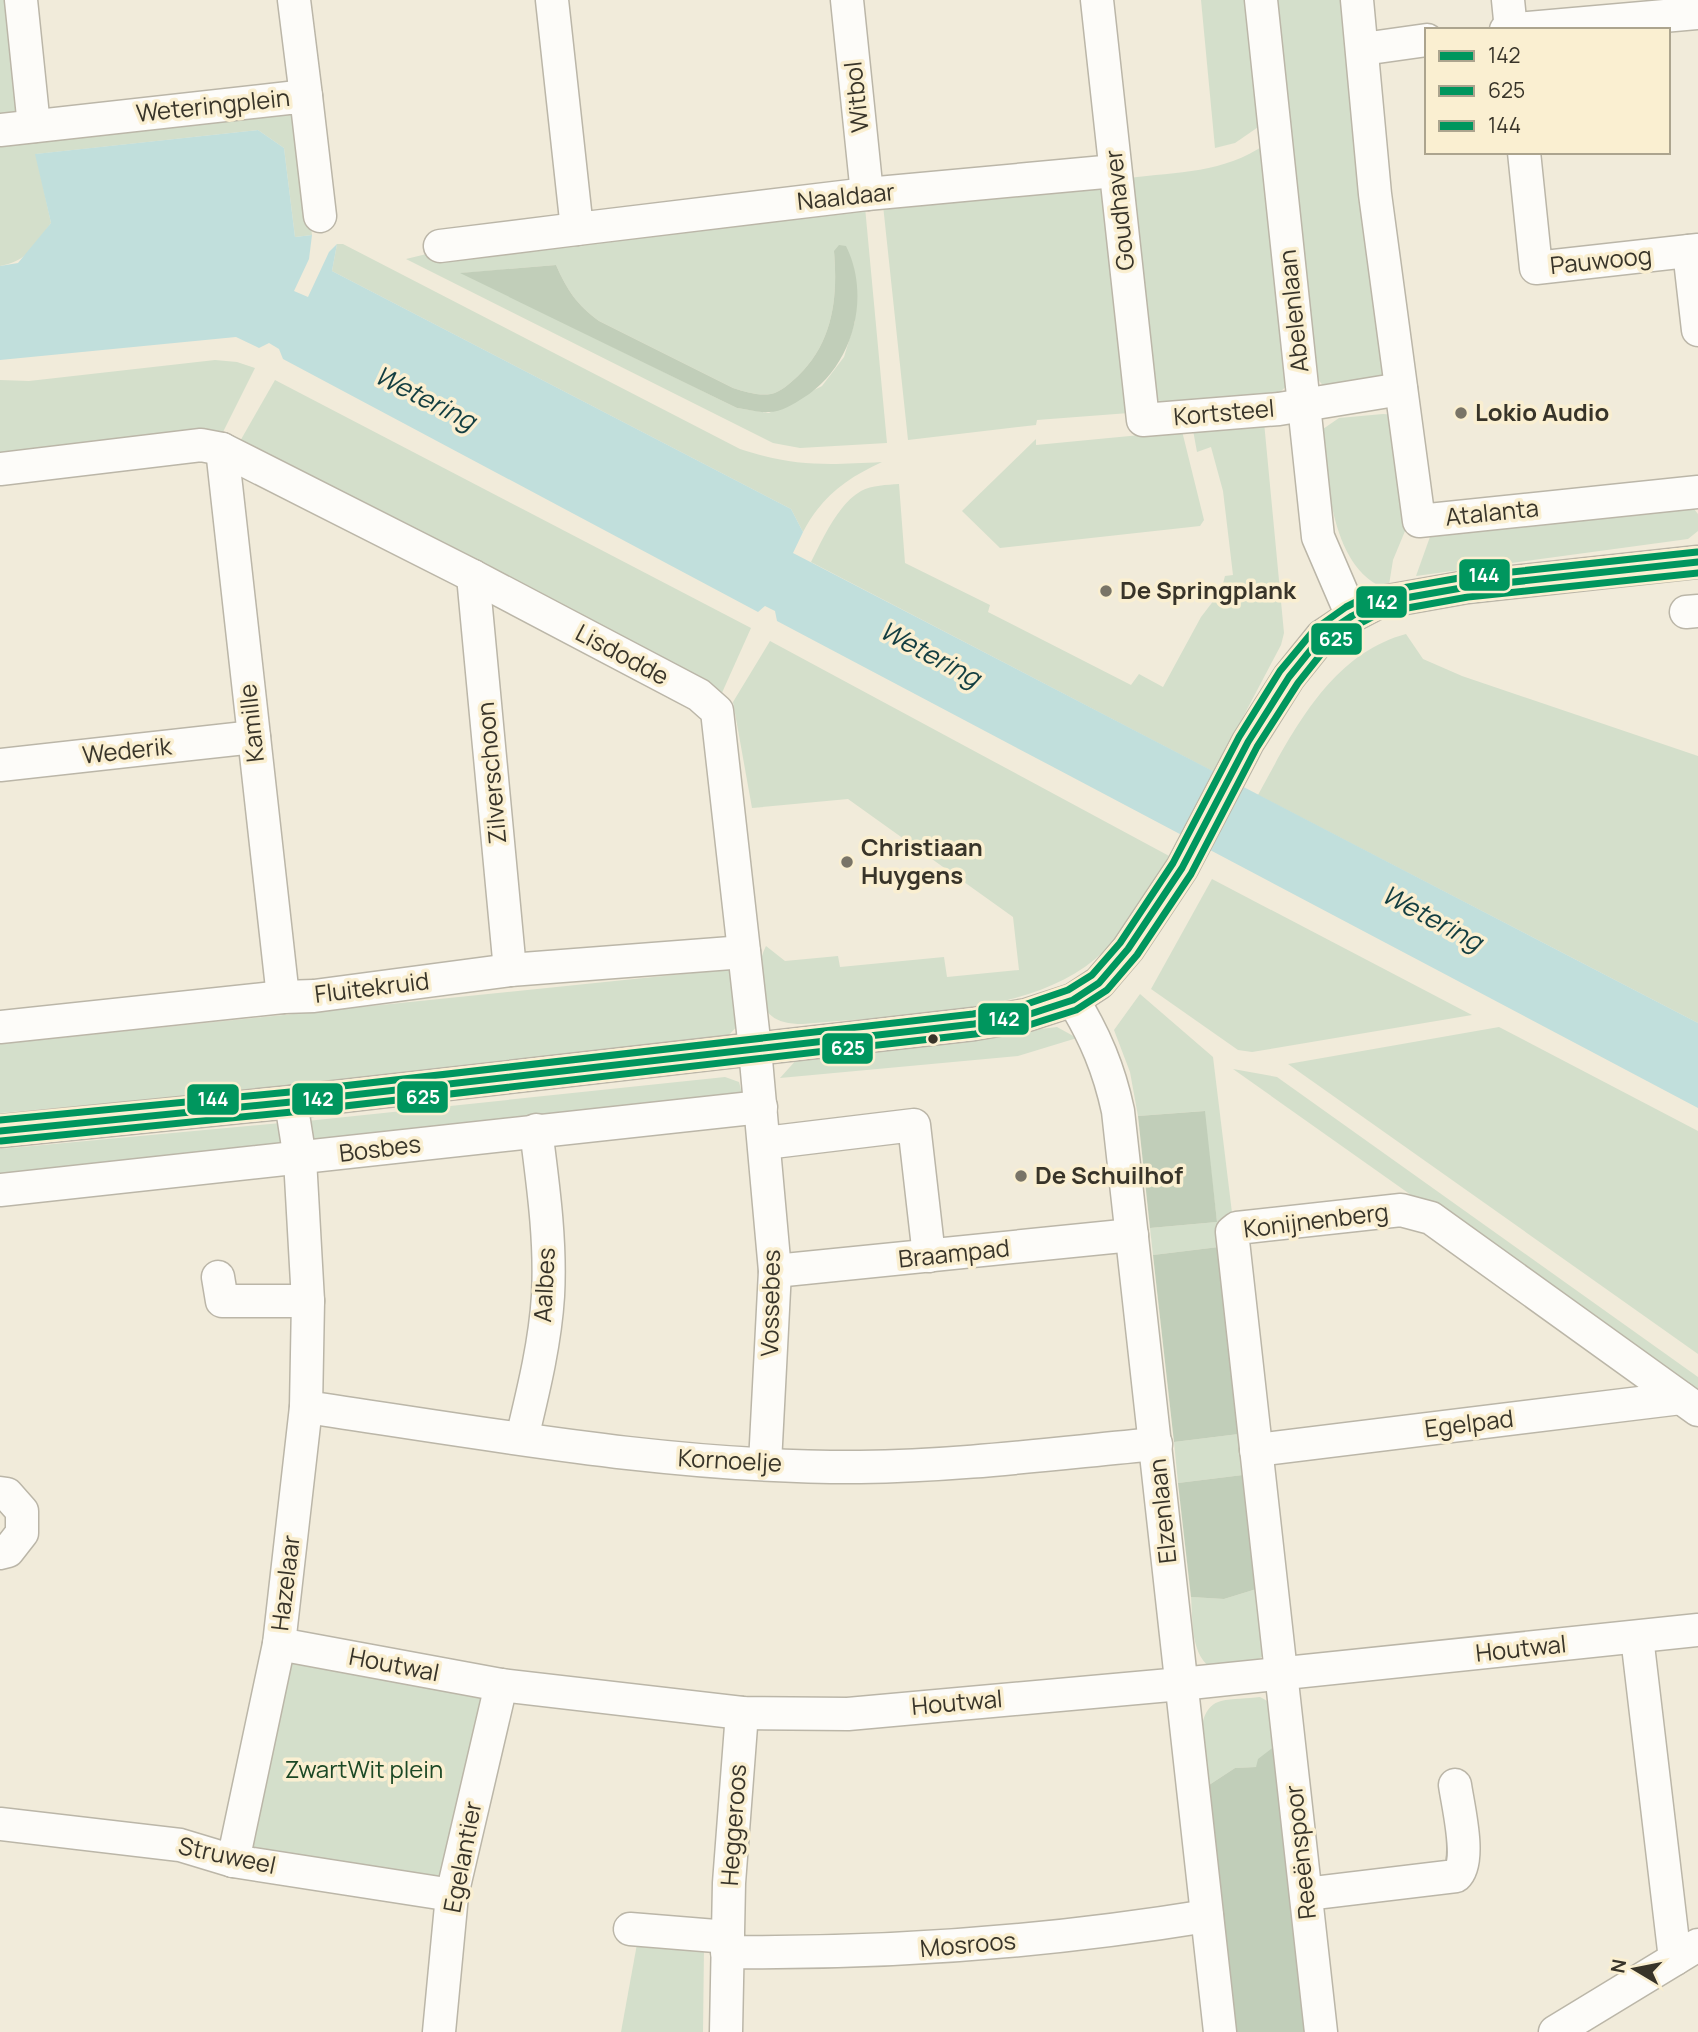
<svg xmlns="http://www.w3.org/2000/svg" width="1698" height="2032" viewBox="0 0 1698 2032" font-family="Manrope,sans-serif">
	<style>
		.green { fill: #d4dfcb; fill-rule: evenodd }
		.forest { fill: #c1ceb9 }
		.water { fill: #c1dfdc }
		.lines { fill: none; stroke-linecap: round; stroke-linejoin: round }
		.minor-casing { stroke: #bbb6a8; stroke-width: 35 }
		.minor { stroke: #fdfcf9; stroke-width: 32 }
		.bus-1-casing { stroke: #faefd1; stroke-width: 12 }
		.bus-2-casing { stroke: #faefd1; stroke-width: 12 }
		.bus-3-casing { stroke: #faefd1; stroke-width: 12 }
		.bus-1 { stroke: #00965e; stroke-width: 7 }
		.bus-2 { stroke: #00965e; stroke-width: 7 }
		.bus-3 { stroke: #00965e; stroke-width: 7 }
		.poi-dot { fill: #797467; stroke: #faefd1; stroke-width: 2.5 }
		.bus-dot { fill: #383429; stroke: #faefd1; stroke-width: 2.5 }
		.labels { text-anchor: middle; stroke-width: 7; stroke-linejoin: round; paint-order: stroke }
		.street-label { font-size: 24px; fill: #383429; stroke: #faefd1 }
		.poi-label { font-size: 24px; font-weight: bold; fill: #383429; stroke: #faefd1; text-anchor: start }
		.park-label { font-size: 24px; fill: #1b4825; stroke: #faefd1 }
		.water-label { font-size: 26px; font-style: italic; fill: #133e41; stroke: #faefd1 }
		.line-badge { stroke: #faefd1; stroke-width: 2.5 }
		.badge-label { font-size: 19px; text-anchor: middle; font-weight: bold; fill: #fff }
	</style>
	<rect width="100%" height="100%" fill="#f1ebda"/>
	<!-- green -->
	<g class="green">
		<polygon points="0,0 14,0 24,110 0,121"/>
		<polygon points="1201,0 1251,0 1264,123 1235,143 1215,148"/>
		<polygon points="1276,0 1354,0 1393,351 1384,380 1325,388 1316,377"/>
		<path d="M296,110l16,125 -17,2 -11,-89 -26,-18 -222,24 15,69c-16,22 -23,38 -51,43v5v-126z"/>
		<path d="M1266,144l24,239 -10,9 -113,11 -10,-3 -4,-8 -25,-214c50,-6 96,-5 138,-34z"/>
		<polygon points="1099,185 1103,190 1129,413 1037,420 1036,425 908,440 883,205"/>
		<path d="M865,207l22,236 -87,5 -27,-5 -367,-184 33,-8zM834,251l21,70 -11,36 -22,29 -53,27 -32,-5 -275,-135 94,-8c11,25 21,40 43,56l134,67c13,4 25,8 38,6 10,-2 19,-11 27,-18 35,-34 40,-78 36,-125z"/>
		<path d="M337,244h6l397,205c54,18 87,16 142,13 -35,16 -61,35 -79,70l-12,-23 -459,-238z"/>
		<polygon points="215,360 237,362 255,368 221,436 0,458 0,380 29,381"/>
		<polygon points="275,380 751,628 721,695 239,443"/>
		<path d="M1383,414l13,1 14,104 -17,41 -4,25 -7,2c-52,-23 -55,-110 -59,-158l16,-11z"/>
		<path d="M1264,422l20,211 -3,12 -67,127 -403,-210c11,-22 27,-58 50,-71 11,-6 26,-6 38,-7l6,79 85,42 -2,7 143,73 8,-11 24,13 38,-70 20,-26 4,-15 8,-1 -10,-84 -12,-44 -14,5 -4,-22z"/>
		<polygon points="1182,431 1204,520 1200,526 1000,548 962,511 1036,439 1036,445"/>
		<polygon points="1682,507 1694,509 1698,514 1698,531 1688,539 1416,576 1431,534"/>
		<path d="M1406,634l17,25 39,17 236,80v267l-440,-228c35,-64 73,-141 148,-161z"/>
		<path d="M770,641l401,216c-21,32 -41,69 -68,95 -67,66 -210,63 -300,72 -34,0 -42,-13 -43,-45 0,-14 0,-21 6,-33l19,15 53,-5 2,11 104,-10 3,20 72,-7 -6,-53 -165,-118 -96,9 -19,-106z"/>
		<polygon points="1212,879 1472,1015 1252,1052 1238,1050 1151,989"/>
		<polygon points="731,969 741,1022 728,1036 403,1077 0,1113 0,1044"/>
		<polygon points="1140,994 1213,1057 1233,1221 1227,1246 1153,1255 1150,1228 1217,1222 1204,1111 1138,1116 1130,1072 1114,1030"/>
		<polygon points="1057,1027 1077,1038 1018,1056 780,1078 798,1058"/>
		<polygon points="1499,1027 1698,1131 1698,1354 1288,1064"/>
		<polygon points="1233,1069 1277,1077 1698,1377 1698,1398"/>
		<polygon points="725,1077 739,1082 743,1097 313,1150 307,1121"/>
		<polygon points="281,1123 284,1153 0,1187 0,1149"/>
		<polygon points="1247,1433 1251,1474 1178,1483 1174,1442"/>
		<path d="M1263,1587l6,63 -12,11 -43,9c-24,-14 -21,-48 -23,-73l33,2z"/>
		<polygon points="279,1644 501,1685 452,1895 233,1861"/>
		<path d="M1260,1697c19,8 18,27 20,45l-24,25 -21,1 -29,19c-2,-23 -16,-78 15,-86 12,-3 26,-2 39,-4z"/>
		<polygon points="637,1944 704,1948 703,2032 621,2032"/>
	</g>
	<!-- forest -->
	<g class="forest">
		<path d="M839,245l7,1c26,52 6,122 -43,152 -9,6 -22,14 -34,14 -10,1 -22,-3 -32,-4l-277,-135 96,-8c11,25 21,40 43,56l134,67c13,4 25,8 38,6 10,-2 19,-11 27,-18 35,-34 40,-78 36,-125z"/>
		<polygon points="1205,1111 1217,1222 1150,1228 1138,1116"/>
		<polygon points="1227,1246 1247,1433 1174,1442 1153,1255"/>
		<polygon points="1251,1474 1263,1587 1224,1599 1191,1597 1178,1483"/>
		<polygon points="1280,1742 1308,2032 1234,2032 1206,1787 1235,1768 1256,1767 1258,1759"/>
	</g>
	<!-- water -->
	<polygon class="water" points="258,130 284,148 295,237 312,235 309,259 294,291 308,297 329,252 337,244 332,271 791,509 803,532 793,553 1698,1023 1698,1108 777,621 775,611 765,606 758,612 283,359 279,349 269,343 259,348 236,337 0,360 0,266 18,263 51,223 35,154"/>
	<g class="lines">
		<!-- minor casing -->
		<g class="minor-casing">
			<g id="minor">
				<polyline points="21,0 34,126"/>
				<polyline points="294,0 306,96"/>
				<polyline points="552,0 577,229 867,194 1115,171"/>
				<polyline points="847,0 867,194"/>
				<polyline points="1097,0 1143,420 1279,409 1401,389"/>
				<polyline points="1261,0 1318,537 1352,616"/>
				<polyline points="1357,0 1375,194 1419,521 1698,492"/>
				<polyline points="1508,0 1511,30"/>
				<polyline points="1506,30 1698,13"/>
				<polyline points="1363,49 1427,40"/>
				<polyline points="0,130 306,96 320,216"/>
				<polyline points="1524,152 1536,268 1698,250"/>
				<polyline points="440,246 577,229"/>
				<polyline points="1689,251 1698,330"/>
				<polyline points="222,449 283,997"/>
				<polyline points="0,469 201,445 222,449 473,576 699,695 717,711 755,1049 775,1271 765,1463"/>
				<polyline points="473,576 510,970"/>
				<polyline points="1686,612 1698,611"/>
				<polyline points="0,765 254,737"/>
				<path d="M1073,1000c22,36 36,69 45,111l102,921"/>
				<polyline points="0,1027 283,997 314,996 510,970 744,952"/>
				<polyline points="0,1131 291,1102 974,1024 1027,1015 1073,1000 1099,983 1128,949 1182,868 1248,742 1289,677 1322,636 1352,616 1377,603 1467,587 1698,562"/>
				<polyline points="765,1143 914,1125 929,1256"/>
				<polyline points="0,1190 761,1107"/>
				<polyline points="775,1271 1132,1235"/>
				<polyline points="218,1277 222,1301 308,1301"/>
				<path d="M306,1407c184,27 368,61 554,60 99,-1 198,-14 296,-23"/>
				<path d="M522,1438c11,-46 23,-94 26,-142 3,-56 -5,-111 -12,-166"/>
				<polyline points="1256,1450 1681,1398"/>
				<polyline points="0,1493 7,1494 22,1511 22,1533 8,1551 0,1553"/>
				<polyline points="1637,1637 1675,1959"/>
				<polyline points="279,1644 501,1685 742,1713 848,1714 1181,1684 1698,1630"/>
				<polyline points="0,1824 180,1845 233,1861 452,1895"/>
				<polyline points="233,1861 279,1644 306,1407 308,1301 300,1159 291,1102"/>
				<path d="M1306,1894l150,-18c16,-14 2,-70 -1,-91"/>
				<polyline points="630,1929 728,1937"/>
				<path d="M727,1952c163,2 320,-10 480,-36"/>
				<polyline points="439,2032 452,1895 501,1685"/>
				<polyline points="726,2032 729,1883 742,1713"/>
				<polyline points="1321,2032 1232,1232 1237,1228 1401,1210 1431,1218 1698,1410"/>
				<polyline points="1555,2032 1698,1945"/>
			</g>
		</g>
		<!-- minor -->
		<use href="#minor" class="minor"/>
		<!-- bus-1 casing -->
		<g class="bus-1-casing">
			<polyline id="bus-1" points="0,1131 291,1102 974,1024 1027,1015 1073,1000 1099,983 1128,949 1182,868 1248,742 1289,677 1322,636 1352,616 1377,603 1467,587 1698,562"/>
		</g>
		<!-- bus-2 casing -->
		<g class="bus-2-casing">
			<polyline id="bus-2" points="1,1141 292,1112 975,1034 1029,1025 1076,1010 1107,990 1137,955 1191,874 1257,747 1298,683 1329,644 1357,625 1380,613 1468,597 1698,573"/>
		</g>
		<!-- bus-3 casing -->
		<g class="bus-3-casing">
			<polyline id="bus-3" points="0,1120 290,1092 973,1014 1024,1005 1068,990 1092,975 1120,943 1173,863 1239,737 1280,671 1315,629 1346,607 1374,593 1465,577 1697,552"/>
		</g>
		<!-- bus-1 -->
		<use href="#bus-1" class="bus-1"/>
		<!-- bus-2 -->
		<use href="#bus-2" class="bus-2"/>
		<!-- bus-3 -->
		<use href="#bus-3" class="bus-3"/>
	</g>
	<!-- markers -->
	<g class="poi-dot">
		<circle cx="1461" cy="413" r="7"/>
		<circle cx="1106" cy="591" r="7"/>
		<circle cx="847" cy="862" r="7"/>
		<circle cx="1021" cy="1176" r="7"/>
	</g>
	<circle class="bus-dot" cx="933" cy="1039" r="6"/>
	<g class="labels">
		<!-- street labels -->
		<g class="street-label">
			<text transform="translate(857 97) rotate(-96)" y="8">Witbol</text>
			<text transform="translate(213 106) rotate(-6)" y="8">Weteringplein</text>
			<text transform="translate(846 197) rotate(-6)" y="8">Naaldaar</text>
			<text transform="translate(1120 210) rotate(-96)" y="8">Goudhaver</text>
			<text transform="translate(1601 261) rotate(-6)" y="8">Pauwoog</text>
			<text transform="translate(1294 311) rotate(-96)" y="8">Abelenlaan</text>
			<text transform="translate(1224 413) rotate(-5)" y="8">Kortsteel</text>
			<text transform="translate(1492 513) rotate(-6)" y="8">Atalanta</text>
			<text transform="translate(622 655) rotate(28)" y="8">Lisdodde</text>
			<text transform="translate(252 723) rotate(-96)" y="8">Kamille</text>
			<text transform="translate(127 751) rotate(-6)" y="8">Wederik</text>
			<text transform="translate(492 773) rotate(-95)" y="8">Zilverschoon</text>
			<text transform="translate(372 988) rotate(-7)" y="8">Fluitekruid</text>
			<text transform="translate(380 1149) rotate(-7)" y="8">Bosbes</text>
			<text transform="translate(1316 1221) rotate(-7)" y="8">Konijnenberg</text>
			<text transform="translate(954 1254) rotate(-6)" y="8">Braampad</text>
			<text transform="translate(545 1285) rotate(-87)" y="8">Aalbes</text>
			<text transform="translate(771 1303) rotate(-89)" y="8">Vossebes</text>
			<text transform="translate(1469 1424) rotate(-7)" y="8">Egelpad</text>
			<text transform="translate(730 1461) rotate(3)" y="8">Kornoelje</text>
			<text transform="translate(1163 1511) rotate(-96)" y="8">Elzenlaan</text>
			<text transform="translate(286 1583) rotate(-83)" y="8">Hazelaar</text>
			<text transform="translate(1521 1649) rotate(-6)" y="8">Houtwal</text>
			<text transform="translate(394 1665) rotate(11)" y="8">Houtwal</text>
			<text transform="translate(957 1703) rotate(-5)" y="8">Houtwal</text>
			<text transform="translate(734 1825) rotate(-86)" y="8">Heggeroos</text>
			<text transform="translate(1301 1852) rotate(-96)" y="8">Reeënspoor</text>
			<text transform="translate(227 1856) rotate(12)" y="8">Struweel</text>
			<text transform="translate(463 1857) rotate(-79)" y="8">Egelantier</text>
			<text transform="translate(968 1945) rotate(-5)" y="8">Mosroos</text>
		</g>
		<!-- poi labels -->
		<g class="poi-label">
			<text x="1475" y="421">Lokio Audio</text>
			<text x="1120" y="599">De Springplank</text>
			<text x="861" y="856">Christiaan<tspan x="861" dy="28">Huygens</tspan></text>
			<text x="1035" y="1184">De Schuilhof</text>
		</g>
		<!-- park labels -->
		<g class="park-label">
			<text x="364" y="1778">ZwartWit plein</text>
		</g>
		<!-- water labels -->
		<g class="water-label">
			<text transform="translate(425 398) rotate(27)" y="9">Wetering</text>
			<text transform="translate(930 654) rotate(28)" y="9">Wetering</text>
			<text transform="translate(1432 918) rotate(28)" y="9">Wetering</text>
		</g>
	</g>
	<g class="line-badge">
		<rect x="1458" y="558" width="53" height="34" rx="7" fill="#00965e"/>
		<rect x="1355" y="585" width="53" height="34" rx="7" fill="#00965e"/>
		<rect x="1310" y="622" width="53" height="34" rx="7" fill="#00965e"/>
		<rect x="977" y="1002" width="53" height="34" rx="7" fill="#00965e"/>
		<rect x="821" y="1032" width="53" height="33" rx="7" fill="#00965e"/>
		<rect x="396" y="1080" width="53" height="34" rx="7" fill="#00965e"/>
		<rect x="291" y="1082" width="53" height="34" rx="7" fill="#00965e"/>
		<rect x="186" y="1083" width="54" height="33" rx="7" fill="#00965e"/>
	</g>
	<g class="badge-label">
		<text x="1484" y="582">144</text>
		<text x="1382" y="609">142</text>
		<text x="1336" y="646">625</text>
		<text x="1004" y="1026">142</text>
		<text x="848" y="1055">625</text>
		<text x="423" y="1104">625</text>
		<text x="318" y="1106">142</text>
		<text x="213" y="1106">144</text>
	</g>
	<!-- legend -->
	<rect x="1425" y="28" width="245" height="126" fill="#faefd1" stroke="#aca48e" stroke-width="2"/>
	<rect x="1439" y="51" width="35" height="10" fill="#00965e" stroke="#aca48e" stroke-width="2"/>
	<text x="1488" y="63" font-size="21" fill="#383429">142</text>
	<rect x="1439" y="86" width="35" height="10" fill="#00965e" stroke="#aca48e" stroke-width="2"/>
	<text x="1488" y="98" font-size="21" fill="#383429">625</text>
	<rect x="1439" y="121" width="35" height="10" fill="#00965e" stroke="#aca48e" stroke-width="2"/>
	<text x="1488" y="133" font-size="21" fill="#383429">144</text>
	<!-- north arrow -->
	<g transform="translate(1635 1969) rotate(280)" stroke="#faefd1" stroke-width="5" paint-order="stroke">
	<path d="M0-5L12 26L0 18L-12 26Z" fill="#383429"/>
	<text y="-10" font-size="19" font-weight="bold" text-anchor="middle" fill="#383429">N</text>
	</g>
</svg>
